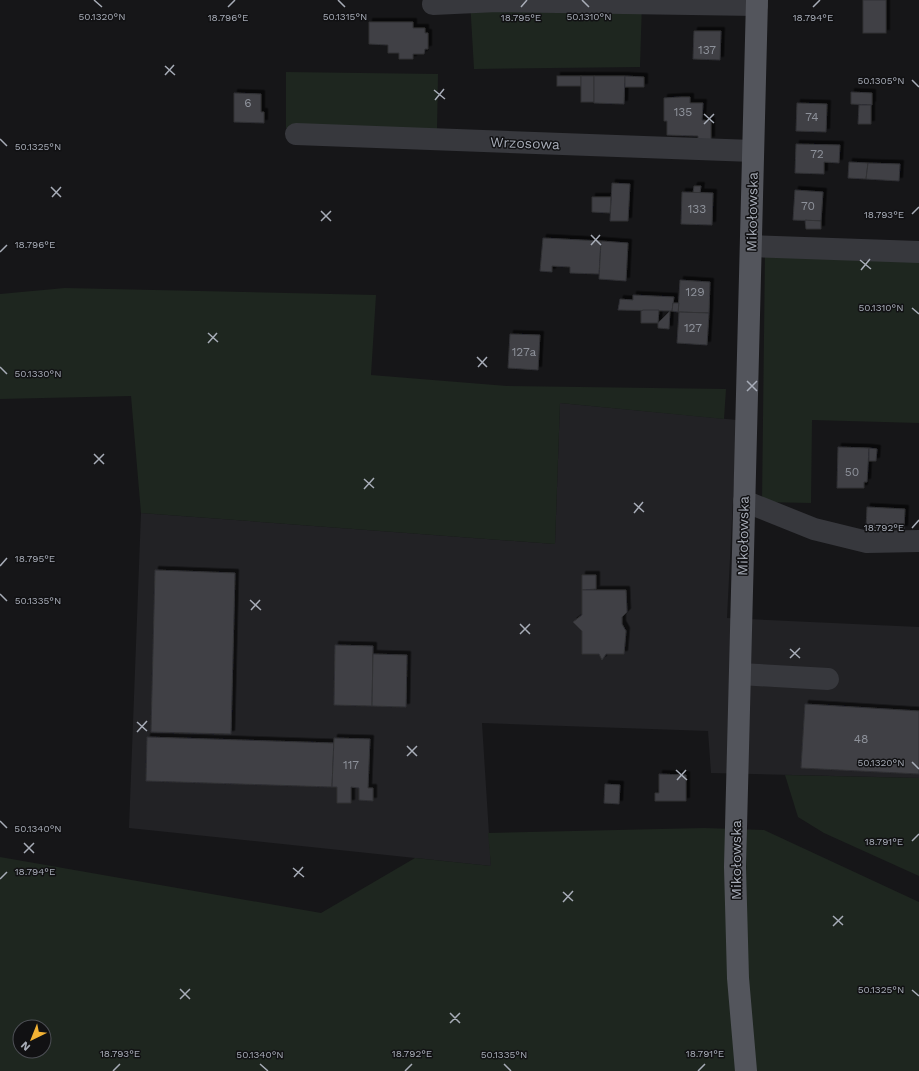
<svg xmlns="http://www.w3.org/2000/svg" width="919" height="1071" viewBox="0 0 919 1071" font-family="'Work Sans',sans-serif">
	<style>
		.built { fill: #222225 }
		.green { fill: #1e261f; fill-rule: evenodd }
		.building { fill: #404145; stroke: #303034; filter: url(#shadow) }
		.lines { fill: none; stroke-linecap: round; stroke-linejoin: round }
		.minor { stroke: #37383d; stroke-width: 22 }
		.major { stroke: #53555c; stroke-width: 22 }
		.ticks { fill: none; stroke: #a8adb8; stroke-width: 1.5 }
		.labels { text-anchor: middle; stroke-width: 3; stroke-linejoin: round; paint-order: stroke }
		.number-label { font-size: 12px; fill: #8e929b }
		.street-label { font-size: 14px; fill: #a8adb8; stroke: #111113 }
		.ticks-label { font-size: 10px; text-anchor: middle; fill: #a8adb8; stroke: #111113; stroke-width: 3; stroke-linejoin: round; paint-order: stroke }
	</style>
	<defs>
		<filter id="shadow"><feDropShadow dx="3.5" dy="-3.5" stdDeviation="0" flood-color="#0009"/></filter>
	</defs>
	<rect width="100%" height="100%" fill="#161618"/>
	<!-- built -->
	<polygon class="built" points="560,403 737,420 727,618 919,627 919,778 711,773 708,731 482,723 491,866 129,828 141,513 555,544"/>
	<!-- green -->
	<g class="green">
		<polygon points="470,0 642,2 640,67 474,69"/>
		<polygon points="286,72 438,74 437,130 286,128"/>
		<polygon points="765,252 919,255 919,423 812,420 811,503 762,502"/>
		<polygon points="65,288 376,295 371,375 507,386 726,389 724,419 560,403 555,544 141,513 131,396 0,399 0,294"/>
		<polygon points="785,775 919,778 919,876 824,833 798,817"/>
		<path d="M704,828l60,2 155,72v169h-919v-214l321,56 94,-55 76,8 -3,-33zM20,1027h24v24h-24z"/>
	</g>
	<!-- building -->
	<g class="building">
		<rect x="863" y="0" width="23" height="33"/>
		<polygon points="369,22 413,22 413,28 425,28 425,33 428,33 428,49 425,49 424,54 413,54 413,59 399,59 399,53 388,53 388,45 369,44"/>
		<polygon points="694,31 721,31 720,60 693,59"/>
		<rect x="557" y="76" width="24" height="10"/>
		<rect x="581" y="76" width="13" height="26"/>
		<polygon points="594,76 625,76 624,104 594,103"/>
		<polygon points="625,76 644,77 644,87 625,87"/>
		<polygon points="851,92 872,93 872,105 851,104"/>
		<polygon points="234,93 261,94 261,112 264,112 264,123 234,122"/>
		<polygon points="681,97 690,97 690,103 703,103 702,120 711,121 711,140 698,139 698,136 667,135 667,121 664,121 664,98"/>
		<polygon points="797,103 827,104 826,132 796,131"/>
		<polygon points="859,105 871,105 871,124 858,124"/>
		<polygon points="796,144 840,145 839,163 824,162 824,174 795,173"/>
		<polygon points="849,162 868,163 866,179 848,178"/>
		<polygon points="868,163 900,164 899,181 866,179"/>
		<polygon points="612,183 630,184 628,221 610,221"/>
		<polygon points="694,186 701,186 700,193 693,193"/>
		<polygon points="795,190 823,192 821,221 793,220"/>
		<polygon points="682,192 713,193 712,225 681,224"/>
		<polygon points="592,197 611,197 610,213 592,212"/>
		<polygon points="805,220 821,221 821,229 806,229"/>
		<polygon points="543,238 601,241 599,274 570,273 570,267 552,266 552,272 540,271"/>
		<polygon points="601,241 628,243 626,281 599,279"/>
		<polygon points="680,280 710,282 709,313 678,312"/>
		<polygon points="633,295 674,297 672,311 618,310 620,299 633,300"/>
		<polygon points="673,303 679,303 678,312 672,311"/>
		<polygon points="643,310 659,310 658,323 641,323 641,311"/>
		<polygon points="670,311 669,329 658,328 658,323"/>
		<polygon points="679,312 709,313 707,345 677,343"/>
		<polygon points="510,334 540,335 538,370 508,368"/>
		<polygon points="838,447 869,448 867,482 864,482 864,488 837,488"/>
		<polygon points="869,448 877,449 876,461 869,461"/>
		<polygon points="867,507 905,509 904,529 866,528"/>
		<polygon points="155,570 235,573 231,734 151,732"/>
		<polygon points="582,575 596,575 596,589 582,590"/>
		<polygon points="582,590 626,590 627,612 622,617 622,624 626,631 624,654 606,654 602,660 599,654 582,654 582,631 573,622 582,615"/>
		<polygon points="335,645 373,646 372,706 334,705"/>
		<polygon points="373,654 407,655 406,707 372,706"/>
		<polygon points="805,704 919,711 919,774 801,768"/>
		<polygon points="147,737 334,743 332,787 146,781"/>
		<polygon points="334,738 370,739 368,788 373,788 373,801 359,800 359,788 351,787 351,803 337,803 337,787 332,787"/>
		<polygon points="659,774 686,775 686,801 655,801 655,793 659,793"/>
		<polygon points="605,784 620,785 619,804 604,803"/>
	</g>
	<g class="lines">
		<!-- minor -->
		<g class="minor">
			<polyline points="433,4 497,1 757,5"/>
			<polyline points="296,134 753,151"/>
			<polyline points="751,246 919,252"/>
			<polyline points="744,501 814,529 867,542 919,541"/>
			<polyline points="740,674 828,679"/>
		</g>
		<!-- major -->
		<polyline class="major" points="746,1071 738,978 735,867 757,0"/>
	</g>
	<!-- ticks -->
	<path class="ticks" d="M94,0l8,7M338,0l7,7M582,0l7,7M228,7l7,-7M521,7l6,-7M813,7l7,-7M165,66l10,9M165,75l9,-10M912,80l7,7M434,90l11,9M435,100l9,-11M704,114l10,9M704,124l10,-10M0,139l7,7M51,187l10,10M52,197l9,-10M321,211l10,10M912,214l7,-7M321,221l10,-10M591,235l10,10M591,245l9,-10M0,252l7,-7M860,260l11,9M861,270l9,-11M912,308l7,6M208,333l10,9M208,343l9,-10M477,357l10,10M0,367l7,7M478,367l9,-10M747,381l10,10M747,391l10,-10M94,454l10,10M94,464l10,-10M364,479l10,9M364,489l10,-11M634,503l10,9M634,513l9,-11M912,528l7,-8M0,566l7,-8M0,594l7,7M250,600l11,10M251,610l9,-10M520,624l10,10M520,634l10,-10M790,649l10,9M790,658l10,-10M137,722l10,9M137,732l10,-11M407,746l10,10M407,756l10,-10M912,762l7,7M676,770l11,10M677,780l9,-10M0,821l7,7M912,841l7,-7M24,843l10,10M24,853l10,-10M293,868l11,9M294,877l9,-10M0,879l7,-7M563,892l10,9M563,902l10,-11M833,916l10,9M833,926l10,-10M180,989l10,10M912,990l7,6M180,999l10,-10M450,1013l10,10M450,1023l10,-10M260,1064l8,7M504,1064l7,7M113,1071l7,-7M405,1071l7,-7M698,1071l7,-7"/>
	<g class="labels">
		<!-- number labels -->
		<g class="number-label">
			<text x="707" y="54">137</text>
			<text x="248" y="107">6</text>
			<text x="683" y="116">135</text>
			<text x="812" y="121">74</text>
			<text x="817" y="158">72</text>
			<text x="808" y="210">70</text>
			<text x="697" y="213">133</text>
			<text x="695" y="296">129</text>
			<text x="693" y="332">127</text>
			<text x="524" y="356">127a</text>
			<text x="852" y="476">50</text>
			<text x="861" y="743">48</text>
			<text x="351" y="769">117</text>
		</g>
		<!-- street labels -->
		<g class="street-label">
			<text transform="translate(525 143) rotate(2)" y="5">Wrzosowa</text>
			<text transform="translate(752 212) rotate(-89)" y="5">Mikołowska</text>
			<text transform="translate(743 536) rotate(-89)" y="5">Mikołowska</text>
			<text transform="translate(736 860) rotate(-90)" y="5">Mikołowska</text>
		</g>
	</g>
	<g class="ticks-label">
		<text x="102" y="20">50.1320°N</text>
		<text x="345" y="20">50.1315°N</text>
		<text x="589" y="20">50.1310°N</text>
		<text x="228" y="21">18.796°E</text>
		<text x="521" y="21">18.795°E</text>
		<text x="813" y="21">18.794°E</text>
		<text x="881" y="84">50.1305°N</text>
		<text x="38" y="150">50.1325°N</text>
		<text x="884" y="218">18.793°E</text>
		<text x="35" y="248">18.796°E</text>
		<text x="881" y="311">50.1310°N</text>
		<text x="38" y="377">50.1330°N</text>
		<text x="884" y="531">18.792°E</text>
		<text x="35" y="562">18.795°E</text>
		<text x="38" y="604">50.1335°N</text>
		<text x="881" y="766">50.1320°N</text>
		<text x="38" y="832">50.1340°N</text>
		<text x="884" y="845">18.791°E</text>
		<text x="35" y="875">18.794°E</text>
		<text x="881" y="993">50.1325°N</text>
		<text x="120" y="1057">18.793°E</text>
		<text x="412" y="1057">18.792°E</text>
		<text x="705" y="1057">18.791°E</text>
		<text x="260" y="1058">50.1340°N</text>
		<text x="504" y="1058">50.1335°N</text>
	</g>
	<!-- north arrow -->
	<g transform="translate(32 1039) rotate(223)"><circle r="19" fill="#111113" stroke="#4d4f55"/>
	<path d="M0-3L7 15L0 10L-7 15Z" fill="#f2b134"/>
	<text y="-6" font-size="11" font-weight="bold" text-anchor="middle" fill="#a8adb8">N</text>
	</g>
</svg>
